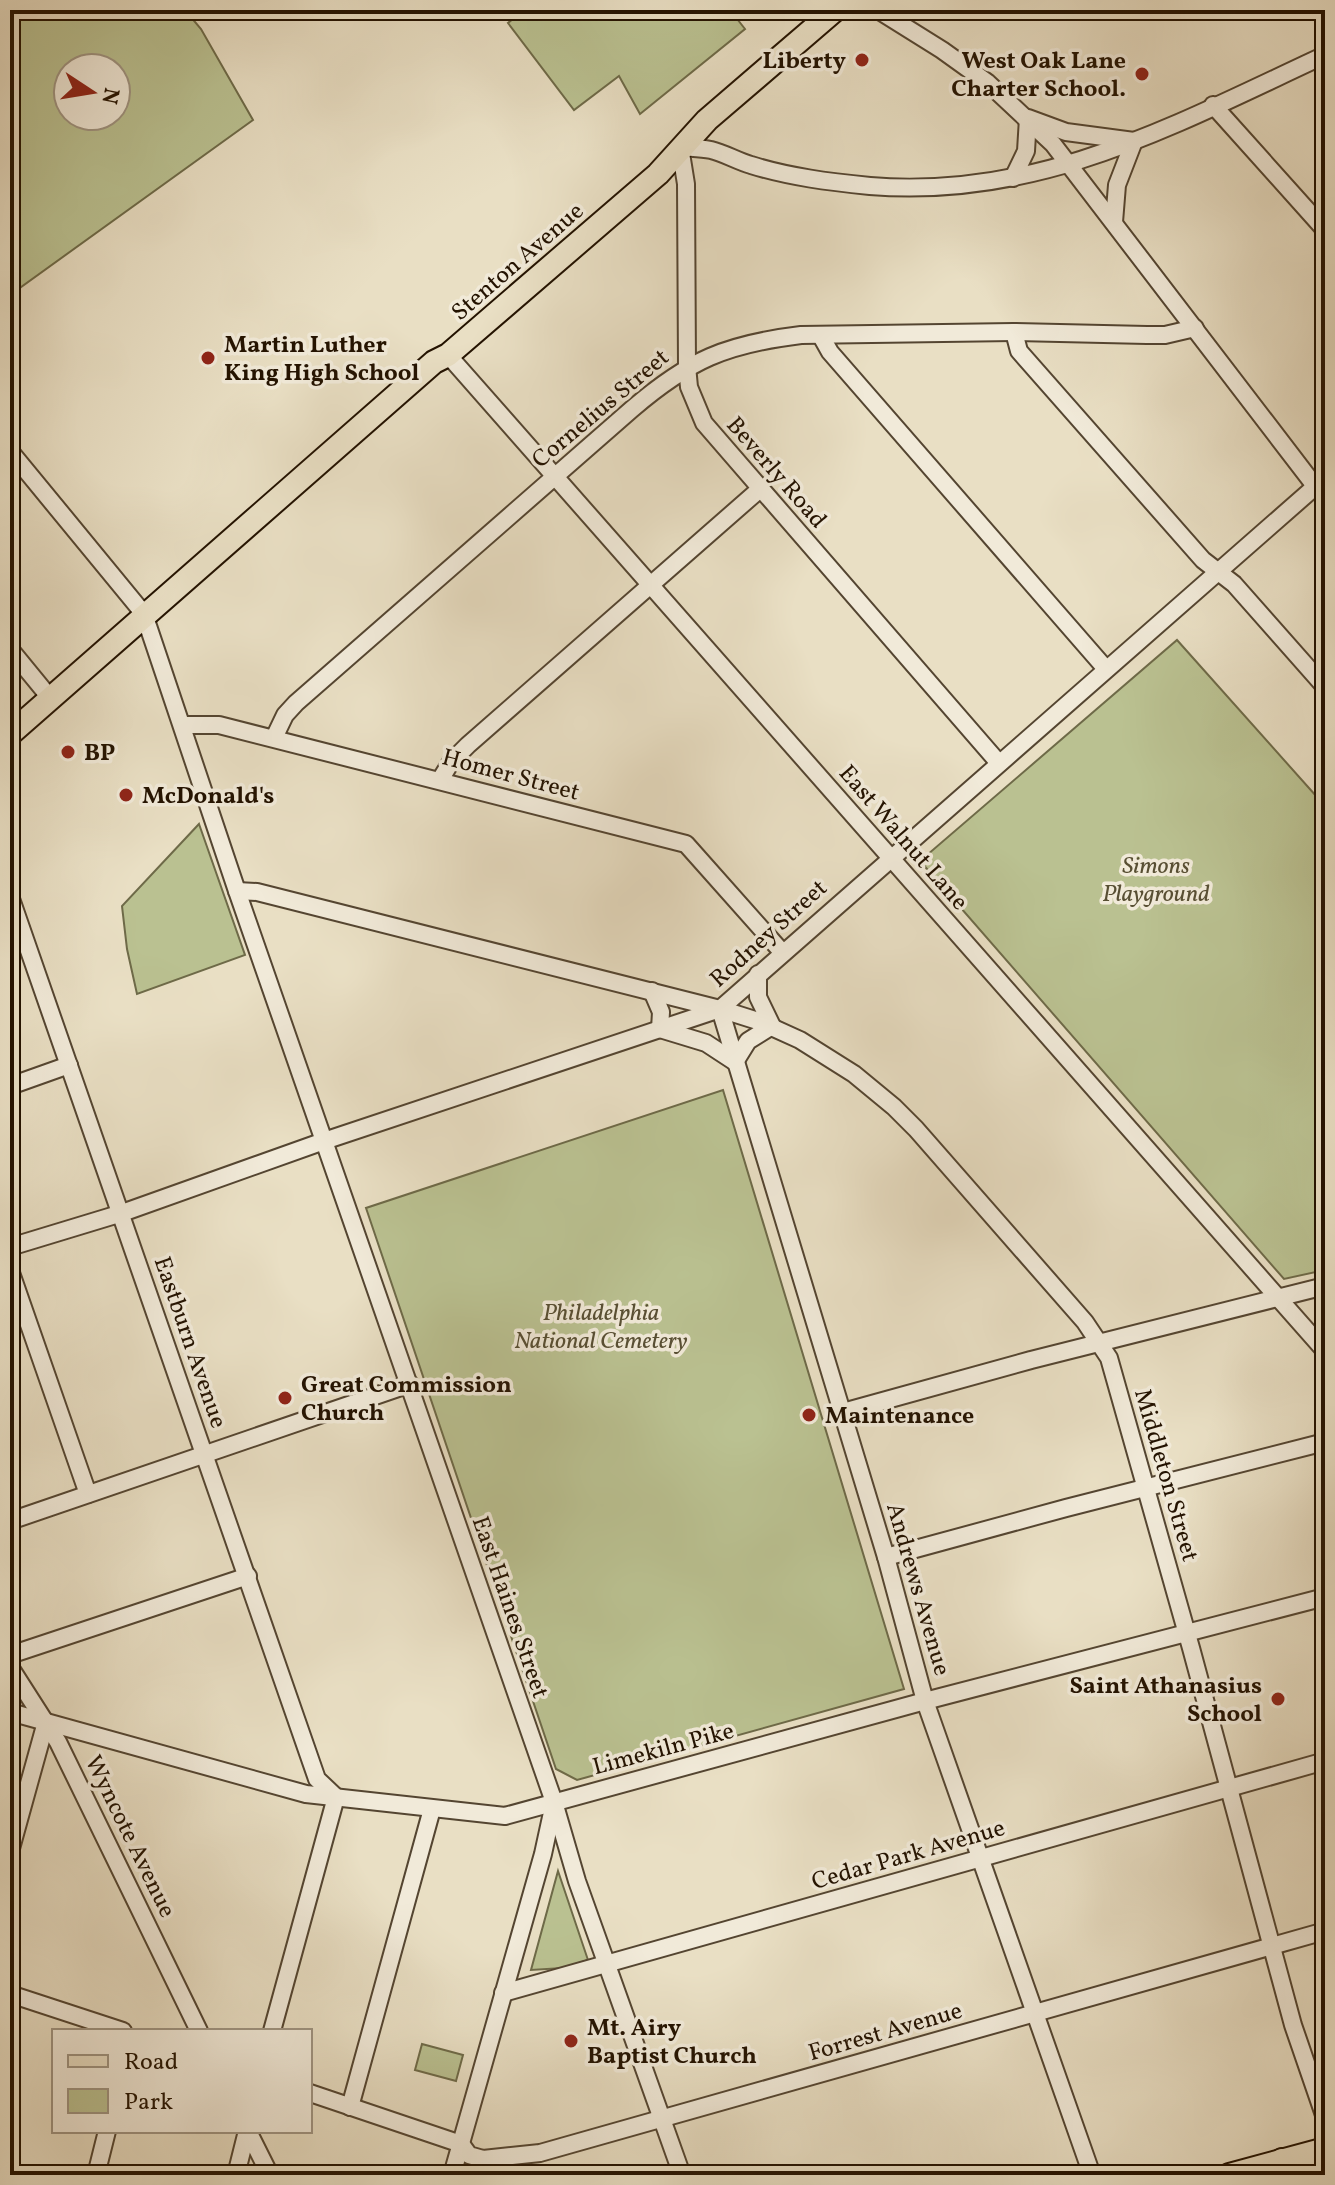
<svg xmlns="http://www.w3.org/2000/svg" width="1335" height="2185" viewBox="0 0 1335 2185" font-family="Vollkorn,serif">
	<style>
		.green { fill: #bac191; stroke: #6e6a48; stroke-width: 2; fill-rule: evenodd }
		.lines { fill: none; stroke-linecap: round; stroke-linejoin: round }
		.minor-casing { stroke: #544531; stroke-width: 20 }
		.major-casing { stroke: #231200; stroke-width: 26 }
		.minor { stroke: #f1ead9; stroke-width: 16 }
		.major { stroke: #e9dfc4; stroke-width: 22 }
		.poi-dot { fill: #8f2418; stroke: #f1ead9; stroke-width: 3 }
		.labels { text-anchor: middle; stroke-width: 7; stroke-linejoin: round; paint-order: stroke }
		.poi-label { font-size: 24px; font-weight: bold; fill: #231200; stroke: #f1ead9; text-anchor: start }
		.street-label { font-size: 24px; fill: #231200; stroke: #f1ead9 }
		.park-label { font-size: 24px; font-style: italic; fill: #584f33; stroke: #f1ead9 }
	</style>
	<rect width="100%" height="100%" fill="#e9dfc4"/>
	<filter id="stains"><feTurbulence type="fractalNoise" baseFrequency=".0025" numOctaves="4"/><feColorMatrix values="0 0 0 0 .2 0 0 0 0 .09 0 0 0 0 .02 0 0 0 .5 -.17"/></filter>
	<radialGradient id="worn" r=".72"><stop offset=".6" stop-color="#630" stop-opacity="0"/><stop offset="1" stop-color="#630" stop-opacity=".3"/></radialGradient>
	<!-- green -->
	<g class="green">
		<path d="M10,10h175l16,19 52,91 -243,175zM68,68h48v48h-48z"/>
		<polygon points="524,10 730,10 745,29 640,114 619,76 574,110 508,23"/>
		<polygon points="1177,640 1325,806 1325,1270 1284,1279 920,861"/>
		<polygon points="199,824 245,955 137,994 127,949 122,906"/>
		<polygon points="723,1090 904,1689 577,1780 556,1769 366,1208"/>
		<polygon points="558,1871 588,1960 563,1968 531,1970"/>
		<polygon points="422,2044 463,2055 456,2081 415,2070"/>
	</g>
	<g class="lines">
		<!-- minor casing -->
		<g class="minor-casing">
			<g id="minor">
				<polyline points="878,10 942,50 988,83 1053,144 1315,486"/>
				<polyline points="1213,105 1325,230"/>
				<polyline points="1013,178 1026,151 1028,118 1066,132 1134,141 1117,185 1114,222"/>
				<polyline points="1014,332 1019,351 1203,560 1234,584 1325,687"/>
				<polyline points="821,336 830,352 1106,669"/>
				<polyline points="448,355 1325,1351"/>
				<polyline points="10,451 144,614 237,891 554,1802 577,1881 682,2175"/>
				<polyline points="10,649 51,699"/>
				<polyline points="183,725 219,725 686,844 782,952"/>
				<path d="M274,738l11,-23 11,-12 336,-294c57,-49 94,-65 169,-74l213,-3 133,3h18l30,-7"/>
				<path d="M998,762l-294,-339 -15,-36 -2,-21 -1,-182 -6,-37c10,1 21,1 31,3 13,3 26,11 40,15 38,12 79,17 119,21 170,14 306,-62 455,-131"/>
				<polyline points="440,780 451,762 468,745 760,489"/>
				<polyline points="237,891 257,892 720,1009 758,1021 800,1040 854,1074 894,1107 916,1129 1085,1322 1109,1358 1191,1648 1293,2025 1325,2118"/>
				<polyline points="10,896 317,1779 336,1797 272,2031"/>
				<polyline points="652,991 661,1012 660,1029 706,1043 735,1062 748,1041 772,1026 758,997 758,974"/>
				<polyline points="720,1009 886,1557 925,1701 1092,2175"/>
				<polyline points="10,1086 69,1065"/>
				<polyline points="10,1247 122,1213 324,1141 720,1009 1325,478"/>
				<polyline points="10,1270 88,1494"/>
				<polyline points="843,1412 1031,1360 1325,1286"/>
				<polyline points="10,1521 410,1384"/>
				<polyline points="886,1557 1066,1508 1325,1442"/>
				<polyline points="10,1655 248,1576"/>
				<polyline points="10,1667 58,1742 199,2031"/>
				<polyline points="10,1712 306,1794 505,1816 925,1701 1325,1597"/>
				<polyline points="10,1852 46,1722"/>
				<polyline points="503,1993 1325,1761"/>
				<polyline points="10,1994 123,2031"/>
				<polyline points="310,2093 461,2144 469,2155 483,2159 540,2153 1325,1931"/>
				<polyline points="350,2107 432,1809"/>
				<polyline points="248,2131 270,2175"/>
				<polyline points="96,2175 107,2131"/>
				<polyline points="236,2175 247,2131"/>
				<polyline points="452,2175 543,1854 553,1808"/>
			</g>
		</g>
		<!-- major casing -->
		<g class="major-casing">
			<g id="major">
				<polyline points="10,734 434,362 448,355 658,174 707,120 835,10"/>
				<polyline points="1282,2160 1323,2175"/>
				<polyline points="1229,2175 1325,2149"/>
			</g>
		</g>
		<!-- minor -->
		<use href="#minor" class="minor"/>
		<!-- major -->
		<use href="#major" class="major"/>
	</g>
	<!-- markers -->
	<g class="poi-dot">
		<circle cx="862" cy="60" r="8"/>
		<circle cx="1142" cy="74" r="8"/>
		<circle cx="208" cy="358" r="8"/>
		<circle cx="68" cy="752" r="8"/>
		<circle cx="126" cy="795" r="8"/>
		<circle cx="285" cy="1398" r="8"/>
		<circle cx="809" cy="1415" r="8"/>
		<circle cx="1278" cy="1699" r="8"/>
		<circle cx="571" cy="2041" r="8"/>
	</g>
	<g class="labels">
		<!-- poi labels -->
		<g class="poi-label">
			<text x="846" y="68" text-anchor="end">Liberty</text>
			<text x="1126" y="68" text-anchor="end">West Oak Lane<tspan x="1126" dy="28">Charter School.</tspan></text>
			<text x="224" y="352">Martin Luther<tspan x="224" dy="28">King High School</tspan></text>
			<text x="84" y="760">BP</text>
			<text x="142" y="803">McDonald's</text>
			<text x="301" y="1392">Great Commission<tspan x="301" dy="28">Church</tspan></text>
			<text x="825" y="1423">Maintenance</text>
			<text x="1262" y="1693" text-anchor="end">Saint Athanasius<tspan x="1262" dy="28">School</tspan></text>
			<text x="587" y="2035">Mt. Airy<tspan x="587" dy="28">Baptist Church</tspan></text>
		</g>
		<!-- street labels -->
		<g class="street-label">
			<text transform="translate(517 261) rotate(-41)" y="8">Stenton Avenue</text>
			<text transform="translate(600 408) rotate(-40)" y="8">Cornelius Street</text>
			<text transform="translate(777 472) rotate(49)" y="8">Beverly Road</text>
			<text transform="translate(511 774) rotate(15)" y="8">Homer Street</text>
			<text transform="translate(904 837) rotate(49)" y="8">East Walnut Lane</text>
			<text transform="translate(768 933) rotate(-42)" y="8">Rodney Street</text>
			<text transform="translate(191 1342) rotate(71)" y="8">Eastburn Avenue</text>
			<text transform="translate(1167 1475) rotate(74)" y="8">Middleton Street</text>
			<text transform="translate(919 1589) rotate(74)" y="8">Andrews Avenue</text>
			<text transform="translate(511 1607) rotate(71)" y="8">East Haines Street</text>
			<text transform="translate(663 1748) rotate(-15)" y="8">Limekiln Pike</text>
			<text transform="translate(131 1836) rotate(64)" y="8">Wyncote Avenue</text>
			<text transform="translate(908 1854) rotate(-16)" y="8">Cedar Park Avenue</text>
			<text transform="translate(885 2031) rotate(-16)" y="8">Forrest Avenue</text>
		</g>
		<!-- park labels -->
		<g class="park-label">
			<text x="1156" y="873">Simons<tspan x="1156" dy="28">Playground</tspan></text>
			<text x="601" y="1320">Philadelphia<tspan x="601" dy="28">National Cemetery</tspan></text>
		</g>
	</g>
	<!-- margin -->
	<rect width="1335" height="2185" fill="none" stroke="#e9dfc4" stroke-width="40"/>
	<rect x="12" y="12" width="1311" height="2161" fill="none" stroke="#231200" stroke-width="4"/>
	<rect x="20" y="20" width="1295" height="2145" fill="none" stroke="#231200" stroke-width="2"/>
	<!-- legend -->
	<rect x="52" y="2029" width="260" height="104" fill="#f1ead9" stroke="#9f9482" stroke-width="2"/>
	<rect x="68" y="2055" width="40" height="12" fill="#e9dfc4" stroke="#9f9482" stroke-width="2"/>
	<text x="124" y="2069" font-size="24" fill="#231200">Road</text>
	<rect x="68" y="2089" width="40" height="24" fill="#bac191" stroke="#9f9482" stroke-width="2"/>
	<text x="124" y="2109" font-size="24" fill="#231200">Park</text>
	<!-- north arrow -->
	<g transform="translate(92 92) rotate(102)"><circle r="38" fill="#f1ead9" stroke="#9f9482" stroke-width="2"/>
	<path d="M0-6L14 30L0 20L-14 30Z" fill="#8f2418"/>
	<text y="-12" font-size="22" font-weight="bold" text-anchor="middle" fill="#231200">N</text>
	</g>
	<rect width="100%" height="100%" filter="url(#stains)"/>
	<rect width="100%" height="100%" fill="url(#worn)"/>
</svg>
